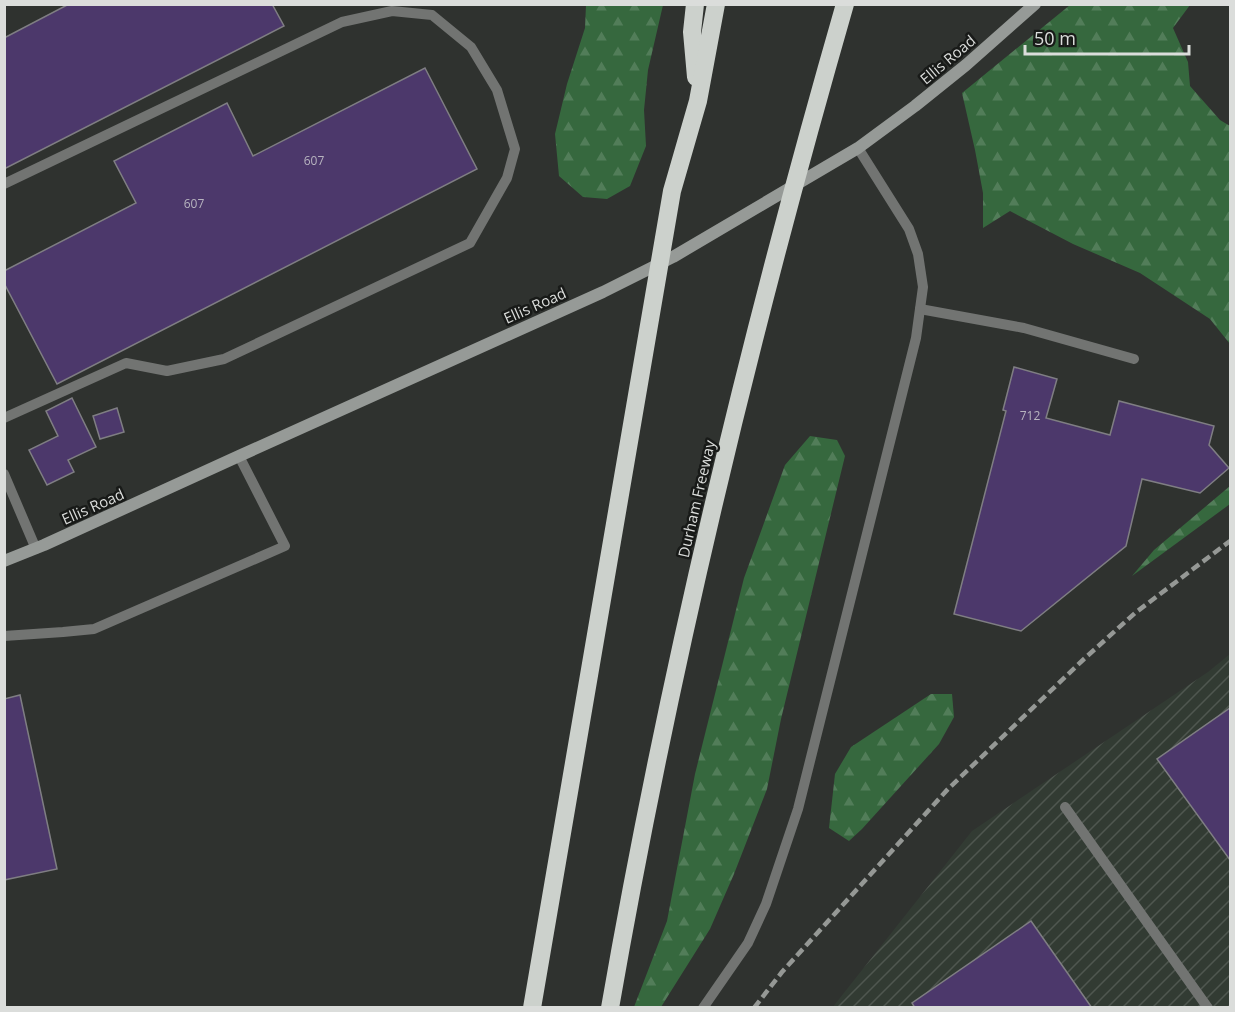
<svg xmlns="http://www.w3.org/2000/svg" width="1235" height="1012" viewBox="0 0 1235 1012" font-family="'Open Sans',sans-serif">
	<style>
		.industrial { fill: url(#industrial-furrows) }
		.forest { fill: url(#forest-firs) }
		.building { fill: #4c386b; stroke: #7f7e83; stroke-width: 1.5 }
		.lines { fill: none; stroke-linecap: round; stroke-linejoin: round }
		.lane { stroke: #727472; stroke-width: 10 }
		.secondary { stroke: #969a97; stroke-width: 12 }
		.highway { stroke: #ccd1cc; stroke-width: 18 }
		.rail { stroke: #959895; stroke-width: 4.5; stroke-dasharray: 9 4.5; stroke-linecap: butt }
		.labels { text-anchor: middle; stroke-width: 5; stroke-linejoin: round; paint-order: stroke }
		.number-label { font-size: 12px; fill: #b7b4bf }
		.street-label { font-size: 15px; fill: #dbdddb; stroke: #181a18 }
	</style>
	<defs>
		<pattern id="industrial-furrows" width="10" height="10" patternUnits="userSpaceOnUse" patternTransform="scale(1.5)"><rect width="10" height="10" fill="#323b33"/><path d="M-1 1l2-2M0 10L10 0M9 11l2-2" fill="none" stroke="#4f5750"/></pattern>
		<pattern id="forest-firs" width="22" height="20" patternUnits="userSpaceOnUse" patternTransform="scale(1.5)"><rect width="22" height="20" fill="#36683e"/><path d="M5 1l3.5 6h-7zM16 11l3.5 6h-7z" fill="#527d59"/></pattern>
	</defs>
	<rect width="100%" height="100%" fill="#2f322f"/>
	<!-- industrial -->
	<polygon class="industrial" points="1230,654 1230,1007 832,1008 972,831 1208,672"/>
	<!-- forest -->
	<g class="forest">
		<polygon points="586,5 663,5 648,70 644,110 646,146 630,186 607,199 583,197 559,176 555,134 567,84 585,28"/>
		<polygon points="1070,5 1190,5 1173,28 1188,62 1190,86 1220,120 1230,126 1230,344 1210,319 1140,273 1073,244 1010,211 983,228 983,193 975,150 962,93"/>
		<polygon points="810,436 837,440 845,456 781,719 767,789 734,874 710,929 661,1007 634,1007 667,921 695,774 744,578 785,465"/>
		<polygon points="1230,486 1230,504 1132,576 1154,550"/>
		<polygon points="931,694 952,694 954,717 939,744 862,829 849,841 829,828 835,774 851,747"/>
	</g>
	<!-- building -->
	<g class="building">
		<polygon points="69,4 272,4 284,26 4,169 4,38"/>
		<polygon points="425,68 477,169 57,384 4,283 4,271 136,203 114,161 227,103 253,156"/>
		<polygon points="1014,367 1057,379 1046,418 1110,435 1119,401 1214,426 1209,445 1229,468 1200,493 1142,479 1126,546 1021,631 954,614 1006,411 1003,410"/>
		<polygon points="72,398 96,447 68,460 74,472 47,485 29,450 58,436 46,411"/>
		<polygon points="117,408 124,432 100,439 93,416"/>
		<polygon points="20,695 57,869 4,880 4,699"/>
		<polygon points="1230,708 1230,860 1157,759"/>
		<polygon points="1031,921 1092,1008 915,1008 912,1003"/>
	</g>
	<g class="lines">
		<!-- lane -->
		<g class="lane">
			<polyline points="4,184 342,22 392,11 432,15 471,47 497,90 515,149 507,178 470,243 224,359 167,371 126,363 4,418"/>
			<polyline points="920,309 1024,328 1134,359"/>
			<polyline points="4,474 36,549"/>
			<polyline points="4,636 63,632 94,629 285,546 239,456"/>
			<polyline points="1065,807 1208,1008"/>
			<polyline points="703,1008 748,943 766,904 798,809 916,338 923,287 918,254 909,229 858,148"/>
		</g>
		<!-- secondary -->
		<polyline class="secondary" points="4,561 44,545 239,456 603,292 673,257 858,148 915,106 966,65 1035,4"/>
		<!-- highway -->
		<g class="highway">
			<polyline points="695,4 692,32 696,77"/>
			<polyline points="532,1008 672,191 698,101 716,4"/>
			<path d="M610,1008c59,-339 140,-674 235,-1004"/>
		</g>
		<!-- rail -->
		<polyline class="rail" points="754,1008 782,972 948,789 1084,659 1135,613 1230,541"/>
	</g>
	<g class="labels">
		<!-- number labels -->
		<g class="number-label">
			<text x="314" y="165">607</text>
			<text x="194" y="208">607</text>
			<text x="1030" y="420">712</text>
		</g>
		<!-- street labels -->
		<g class="street-label">
			<text transform="translate(948 60) rotate(-40)" y="5">Ellis Road</text>
			<text transform="translate(535 306) rotate(-24)" y="5">Ellis Road</text>
			<text transform="translate(697 499) rotate(-77)" y="5">Durham Freeway</text>
			<text transform="translate(93 507) rotate(-24)" y="5">Ellis Road</text>
		</g>
	</g>
	<!-- border -->
	<rect width="1235" height="1012" fill="none" stroke="#dbdddb" stroke-width="12"/>
	<!-- scale -->
	<path d="M1025 45v9h164v-9" fill="none" stroke="#dbdddb" stroke-width="3"/>
	<text x="1034" y="45" font-size="18" fill="#dbdddb" stroke="#181a18" stroke-width="4.5" paint-order="stroke">50 m</text>
</svg>
